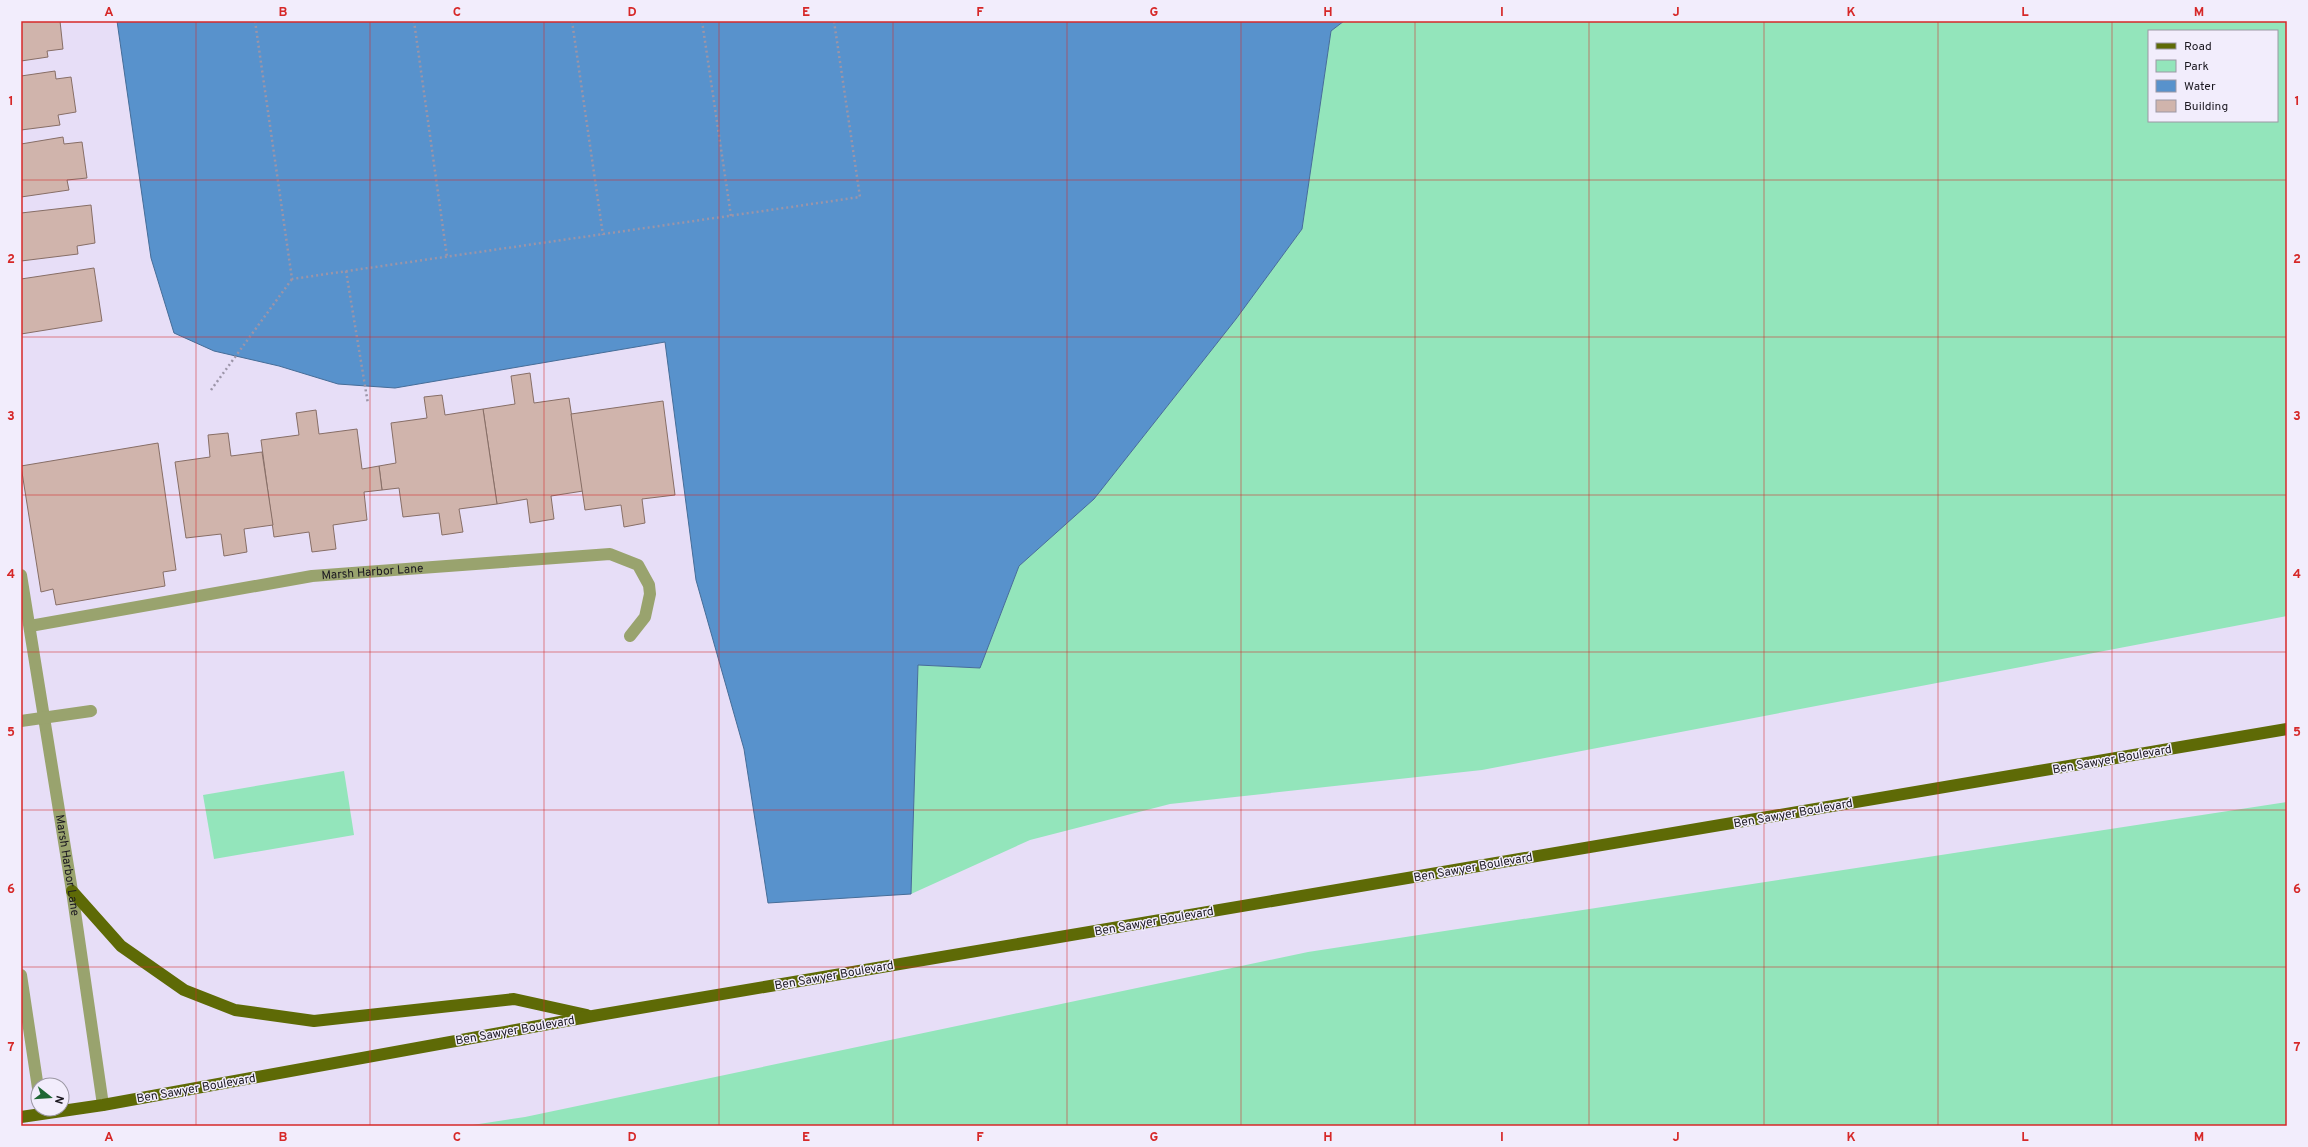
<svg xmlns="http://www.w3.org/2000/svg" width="2308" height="1147" viewBox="0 0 2308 1147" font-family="Overpass,sans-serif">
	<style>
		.green { fill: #93e5bb; fill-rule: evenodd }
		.water { fill: #5892cc; stroke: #466d98 }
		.building { fill: #d0b4ac; stroke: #876e66 }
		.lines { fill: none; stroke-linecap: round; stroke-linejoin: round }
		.path { stroke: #9c95a8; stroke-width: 2.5; stroke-dasharray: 2 3; stroke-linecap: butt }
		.minor { stroke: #99a36e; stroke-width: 12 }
		.major { stroke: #5e6a06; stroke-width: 12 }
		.grid { fill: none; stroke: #d62828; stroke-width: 1; stroke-opacity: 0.55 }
		.labels { text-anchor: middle; stroke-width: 3; stroke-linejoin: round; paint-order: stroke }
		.street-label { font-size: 12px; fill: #1b1820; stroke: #f2edfc }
		.neatline { fill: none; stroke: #d62828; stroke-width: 1.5 }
		.grid-label { font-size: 13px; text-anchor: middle; font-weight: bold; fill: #d62828 }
	</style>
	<rect width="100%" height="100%" fill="#e7def7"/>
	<!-- green -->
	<g class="green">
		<path d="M1344,21h943v595l-805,154 -312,34 -140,36 -119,54 7,-229 62,3 39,-102 75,-67 142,-180 66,-90 29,-198zM2149,31h128v90h-128z"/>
		<polygon points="344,771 354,835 214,859 203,795"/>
		<polygon points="2287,802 2287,1126 466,1126 525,1117 1308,952"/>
	</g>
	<!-- water -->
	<polygon class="water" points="117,21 1344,21 1331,31 1302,229 1236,319 1094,499 1019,566 980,668 918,665 911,894 768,903 744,749 696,580 665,342 395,388 338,384 279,366 214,351 174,333 151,258"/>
	<!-- building -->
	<g class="building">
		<polygon points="21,21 60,21 63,49 47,51 48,57 21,61"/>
		<polygon points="55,71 56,79 71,77 76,112 58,115 60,125 21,130 21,76"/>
		<polygon points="63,137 64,144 82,142 87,178 67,180 69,190 21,197 21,144"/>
		<polygon points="91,205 95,243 77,246 78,254 21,261 21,213"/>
		<polygon points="94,268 102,321 21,334 21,279"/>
		<polygon points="530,373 534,403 569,398 583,491 551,496 554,519 530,523 527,499 497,504 483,409 515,404 511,376"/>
		<polygon points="442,395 445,415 483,409 497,504 459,509 463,532 442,535 439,513 403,517 399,488 382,490 379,466 396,463 391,423 427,418 424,397"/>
		<polygon points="663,401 675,495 642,499 645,523 624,527 621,505 585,510 571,414"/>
		<polygon points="316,410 319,434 357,429 362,469 379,466 382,490 364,492 367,520 333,525 336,549 312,552 309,532 274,537 261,440 299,435 296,413"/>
		<polygon points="228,433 231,456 262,452 273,525 244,529 247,552 224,556 221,534 186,538 175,462 210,457 208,435"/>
		<polygon points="158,443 176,570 163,572 165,586 56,605 53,589 41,592 21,466"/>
	</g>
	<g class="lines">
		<!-- path -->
		<g class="path">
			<polyline points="255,21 292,279 860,197 834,21"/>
			<polyline points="414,21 447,257"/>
			<polyline points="572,21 603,235"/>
			<polyline points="702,21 731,216"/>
			<polyline points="346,271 368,404"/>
			<polyline points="211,390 292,279"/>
		</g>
		<!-- minor -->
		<g class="minor">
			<path id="s1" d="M21,575l51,316 31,214"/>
			<path id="s2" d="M30,626l282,-50 298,-22 28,11 11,20 1,9 -5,23 -15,19"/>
			<polyline points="21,721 91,711"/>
			<polyline points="21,975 38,1088"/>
		</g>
		<!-- major -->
		<g class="major">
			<polyline points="72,891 121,946 184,990 235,1010 314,1021 514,999 587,1015"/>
			<polyline points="21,1117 103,1105 593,1016 2287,729"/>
		</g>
	</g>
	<!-- grid -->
	<path class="grid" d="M196,21v1105M370,21v1105M544,21v1105M719,21v1105M893,21v1105M1067,21v1105M1241,21v1105M1415,21v1105M1589,21v1105M1764,21v1105M1938,21v1105M2112,21v1105M21,180h2266M21,337h2266M21,495h2266M21,652h2266M21,810h2266M21,967h2266"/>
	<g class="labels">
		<!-- street labels -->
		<g class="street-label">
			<text dy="4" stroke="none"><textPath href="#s2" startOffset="347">Marsh Harbor Lane</textPath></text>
			<text transform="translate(2112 759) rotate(-10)" y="4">Ben Sawyer Boulevard</text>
			<text transform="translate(1793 813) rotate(-10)" y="4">Ben Sawyer Boulevard</text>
			<text dy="4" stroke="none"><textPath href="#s1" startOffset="294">Marsh Harbor Lane</textPath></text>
			<text transform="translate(1473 867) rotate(-10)" y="4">Ben Sawyer Boulevard</text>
			<text transform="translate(1154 921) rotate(-10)" y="4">Ben Sawyer Boulevard</text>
			<text transform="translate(834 975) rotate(-10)" y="4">Ben Sawyer Boulevard</text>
			<text transform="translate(515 1030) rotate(-10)" y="4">Ben Sawyer Boulevard</text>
			<text transform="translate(196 1088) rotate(-10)" y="4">Ben Sawyer Boulevard</text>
		</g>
	</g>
	<!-- border -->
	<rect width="2308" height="1147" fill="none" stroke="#f2edfc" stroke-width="44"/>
	<!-- legend -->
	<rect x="2148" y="30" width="130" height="92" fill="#f2edfc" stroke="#9c98a4"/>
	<rect x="2156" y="43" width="20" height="6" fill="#5e6a06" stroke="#9c98a4"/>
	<text x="2184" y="50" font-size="12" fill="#1b1820">Road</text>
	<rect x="2156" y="60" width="20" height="12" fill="#93e5bb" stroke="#9c98a4"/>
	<text x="2184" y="70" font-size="12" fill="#1b1820">Park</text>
	<rect x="2156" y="80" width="20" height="12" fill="#5892cc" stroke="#9c98a4"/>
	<text x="2184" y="90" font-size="12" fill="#1b1820">Water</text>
	<rect x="2156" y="100" width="20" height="12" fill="#d0b4ac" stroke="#9c98a4"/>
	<text x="2184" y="110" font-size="12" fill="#1b1820">Building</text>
	<!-- north arrow -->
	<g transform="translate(50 1097) rotate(107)"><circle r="19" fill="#f2edfc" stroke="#9c98a4"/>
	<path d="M0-3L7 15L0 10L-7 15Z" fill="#1e6734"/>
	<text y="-6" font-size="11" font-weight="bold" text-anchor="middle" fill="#1b1820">N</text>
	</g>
	<rect x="22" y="22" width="2264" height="1103" class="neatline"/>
	<g class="grid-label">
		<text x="109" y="16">A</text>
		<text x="283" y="16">B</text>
		<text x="457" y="16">C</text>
		<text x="632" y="16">D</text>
		<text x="806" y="16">E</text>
		<text x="980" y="16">F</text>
		<text x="1154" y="16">G</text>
		<text x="1328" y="16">H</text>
		<text x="1502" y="16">I</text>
		<text x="1676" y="16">J</text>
		<text x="1851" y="16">K</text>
		<text x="2025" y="16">L</text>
		<text x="2199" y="16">M</text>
		<text x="11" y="105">1</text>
		<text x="2297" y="105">1</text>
		<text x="11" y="263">2</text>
		<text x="2297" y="263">2</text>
		<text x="11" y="420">3</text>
		<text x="2297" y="420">3</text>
		<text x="11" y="578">4</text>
		<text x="2297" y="578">4</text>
		<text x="11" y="736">5</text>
		<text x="2297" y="736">5</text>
		<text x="11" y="893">6</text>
		<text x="2297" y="893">6</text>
		<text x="11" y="1051">7</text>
		<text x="2297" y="1051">7</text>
		<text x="109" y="1141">A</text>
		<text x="283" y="1141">B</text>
		<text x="457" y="1141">C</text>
		<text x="632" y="1141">D</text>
		<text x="806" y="1141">E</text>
		<text x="980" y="1141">F</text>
		<text x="1154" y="1141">G</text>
		<text x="1328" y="1141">H</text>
		<text x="1502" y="1141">I</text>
		<text x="1676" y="1141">J</text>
		<text x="1851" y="1141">K</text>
		<text x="2025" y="1141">L</text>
		<text x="2199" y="1141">M</text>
	</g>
</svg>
